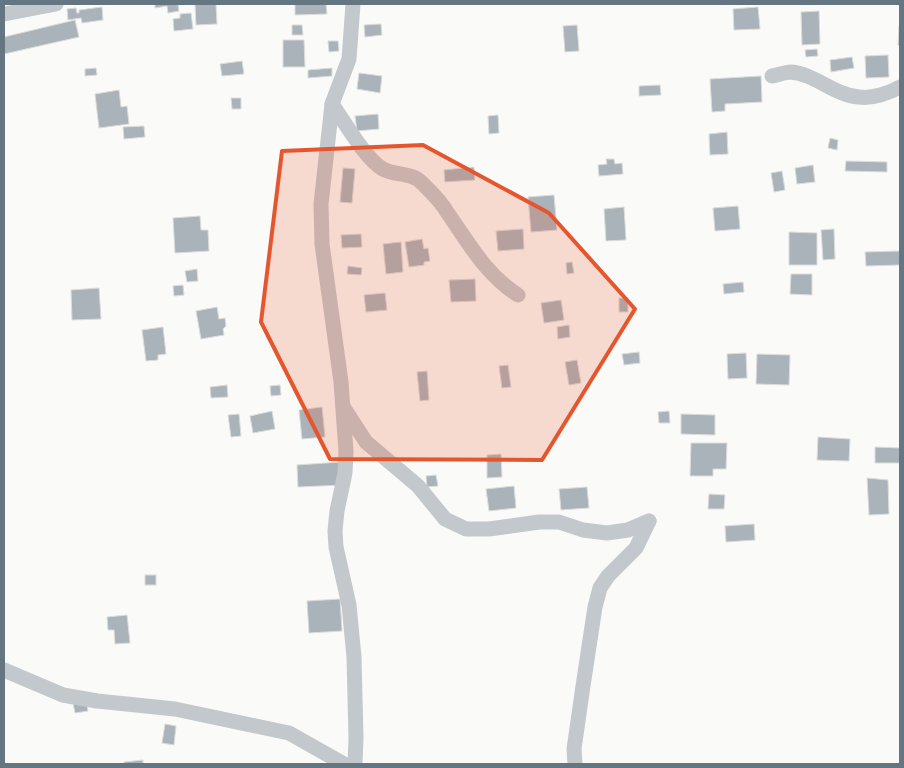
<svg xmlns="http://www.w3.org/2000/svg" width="904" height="768" viewBox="0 0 904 768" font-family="Mulish,sans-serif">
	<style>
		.building { fill: #aab3b9; stroke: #dcdcda }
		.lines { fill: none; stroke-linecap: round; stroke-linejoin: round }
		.street { stroke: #c3c8cc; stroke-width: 15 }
		.marked { fill: #e4572e; fill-opacity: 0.2; stroke: #e4572e; stroke-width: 4; stroke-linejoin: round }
	</style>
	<rect width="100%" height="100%" fill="#fafaf8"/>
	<!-- building -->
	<g class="building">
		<polygon points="155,4 188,4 178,5 179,11 168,13 167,6 155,8"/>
		<polygon points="195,4 216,4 217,24 196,25"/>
		<polygon points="295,4 326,4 327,14 295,15"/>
		<polygon points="102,7 103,20 82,23 81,18 68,20 67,9 76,8 77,13 79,13 79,10"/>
		<polygon points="758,7 760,29 734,30 733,9"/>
		<polygon points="819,11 820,44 802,45 801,12"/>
		<polygon points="191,13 193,29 174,31 173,19 180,18 180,14"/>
		<polygon points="75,20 79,37 4,54 4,37"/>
		<polygon points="381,24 382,35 365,37 364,25"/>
		<polygon points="292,25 302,25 303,35 292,35"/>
		<polygon points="577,25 579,51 565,52 563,26"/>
		<polygon points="899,26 900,26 900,46 898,45"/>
		<polygon points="283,40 304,40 305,67 283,67"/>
		<polygon points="328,41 338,41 339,51 329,52"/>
		<polygon points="817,49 818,56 806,57 805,50"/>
		<polygon points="888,55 889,77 866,78 865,56"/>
		<polygon points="852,57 854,68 831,72 830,60"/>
		<polygon points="242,61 244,74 222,76 220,64"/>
		<polygon points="96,68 97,75 85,76 85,69"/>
		<polygon points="332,68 332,76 308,78 308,70"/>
		<polygon points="359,73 382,76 380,93 357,89"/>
		<polygon points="761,76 762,102 725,104 725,111 712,112 710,79"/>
		<polygon points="660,85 661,95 639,96 639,86"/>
		<polygon points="119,90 121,107 127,106 129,124 99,128 95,94"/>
		<polygon points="231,98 241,98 241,109 232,109"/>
		<polygon points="378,114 379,129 357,131 355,116"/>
		<polygon points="498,115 499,133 489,134 488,116"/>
		<polygon points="144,126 145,137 124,139 123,127"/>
		<polygon points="727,132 728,154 710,155 709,134"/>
		<polygon points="830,138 838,140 837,150 828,148"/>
		<polygon points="606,159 614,159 615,164 622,163 623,174 599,176 598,165 607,164"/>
		<polygon points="846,161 887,162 887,172 845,171"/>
		<polygon points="813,165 815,182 797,184 795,168"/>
		<polygon points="474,167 475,180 445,182 444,170"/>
		<polygon points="343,168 355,169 352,203 340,202"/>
		<polygon points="782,171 785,190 774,192 771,173"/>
		<polygon points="554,195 557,230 531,232 528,197"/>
		<polygon points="738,206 740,229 715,231 713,208"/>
		<polygon points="624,207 626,240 606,241 604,209"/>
		<polygon points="200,216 201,230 208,230 209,251 175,253 173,218"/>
		<polygon points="523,229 524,249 498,251 496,231"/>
		<polygon points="834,229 835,259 823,260 821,230"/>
		<polygon points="789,232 817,233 817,265 789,265"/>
		<polygon points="361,234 362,247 342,248 341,235"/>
		<polygon points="422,239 424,249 428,248 430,261 424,262 424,265 409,267 405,242"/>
		<polygon points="401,242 403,272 386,274 383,244"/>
		<polygon points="900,251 900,265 866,266 865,252"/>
		<polygon points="572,262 574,273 567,274 566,263"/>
		<polygon points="348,266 362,268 361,275 347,274"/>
		<polygon points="197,269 198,281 187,282 185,271"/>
		<polygon points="791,274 812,274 812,295 790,294"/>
		<polygon points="475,279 476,301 451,302 449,280"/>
		<polygon points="743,282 744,292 724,294 723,284"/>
		<polygon points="183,285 184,295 174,296 173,286"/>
		<polygon points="99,288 101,319 72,320 71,290"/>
		<polygon points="385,293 387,310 366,312 364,295"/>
		<rect x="619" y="298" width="9" height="14"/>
		<polygon points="561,300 564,320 544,323 541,303"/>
		<polygon points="217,307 219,319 225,318 226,326 223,329 224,335 201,339 196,311"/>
		<polygon points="569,325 570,337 558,339 557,327"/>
		<polygon points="163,327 166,354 158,355 158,360 146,361 142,330"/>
		<polygon points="639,352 640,363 624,365 622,354"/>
		<polygon points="746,353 747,378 728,379 727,354"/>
		<polygon points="757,354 790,355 789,385 756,384"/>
		<polygon points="577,360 581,383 569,385 565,362"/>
		<polygon points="508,365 511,387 502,388 499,366"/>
		<polygon points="427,371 429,400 420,401 417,372"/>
		<polygon points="227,385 228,397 211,398 210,387"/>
		<polygon points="280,385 281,395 271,396 270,386"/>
		<polygon points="322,407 325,437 302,439 299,410"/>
		<polygon points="272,411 275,429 253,433 250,416"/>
		<polygon points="669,411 670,423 659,423 658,412"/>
		<polygon points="239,414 241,436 231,437 228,415"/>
		<polygon points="681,414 715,415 715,435 681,434"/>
		<polygon points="818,437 850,439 849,461 817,460"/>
		<polygon points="691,443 727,443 726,469 713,469 713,476 690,476"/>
		<polygon points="875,447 900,448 900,463 875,463"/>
		<polygon points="501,454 502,477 487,478 487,455"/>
		<polygon points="340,462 342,485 298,487 297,465"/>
		<polygon points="436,475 438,486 427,487 426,476"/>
		<polygon points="867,478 888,480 889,514 869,515"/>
		<polygon points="514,486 516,508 489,511 486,489"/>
		<polygon points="587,487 589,508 561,510 559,489"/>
		<polygon points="709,494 725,495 724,509 708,509"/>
		<polygon points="754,524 755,540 726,542 725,526"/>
		<rect x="145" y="575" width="11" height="10"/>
		<polygon points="340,599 342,631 309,633 307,601"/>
		<polygon points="127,615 130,643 115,644 114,630 108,630 107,617"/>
		<polygon points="86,700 88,711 75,713 73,703"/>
		<polygon points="165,724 176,726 174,745 162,743"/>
		<polygon points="143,760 143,764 124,764 124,762"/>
	</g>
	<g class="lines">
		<!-- street -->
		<g class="street">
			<polyline points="353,4 349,59 332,104 321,204 322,244 341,382 346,451 345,473 337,511 335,531 336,547 349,605 354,657 356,738 355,764"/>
			<polyline points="4,14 56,4"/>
			<path d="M772,76c6,-1 13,-4 19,-4 24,2 43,23 68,25 13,2 30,-4 41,-10"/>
			<path d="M332,104c12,17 34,56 51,65 12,7 29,3 39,14 9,9 19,18 25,29 21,30 39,63 71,83"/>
			<polyline points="344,408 366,442 418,486 445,519 466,529 489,529 539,522 559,522 583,530 607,533 628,530 649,521"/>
			<polyline points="4,670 63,695 97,701 175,709 289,733 344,764"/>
			<polyline points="575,764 574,749 583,686 595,607 600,588 608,576 636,548 649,521"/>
		</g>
	</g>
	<!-- marked area -->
	<path class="marked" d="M423,145l126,68 86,96 -93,151 -212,-1 -69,-137 21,-171z"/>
	<!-- border -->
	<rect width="904" height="768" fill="none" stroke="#657683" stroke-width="10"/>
</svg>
